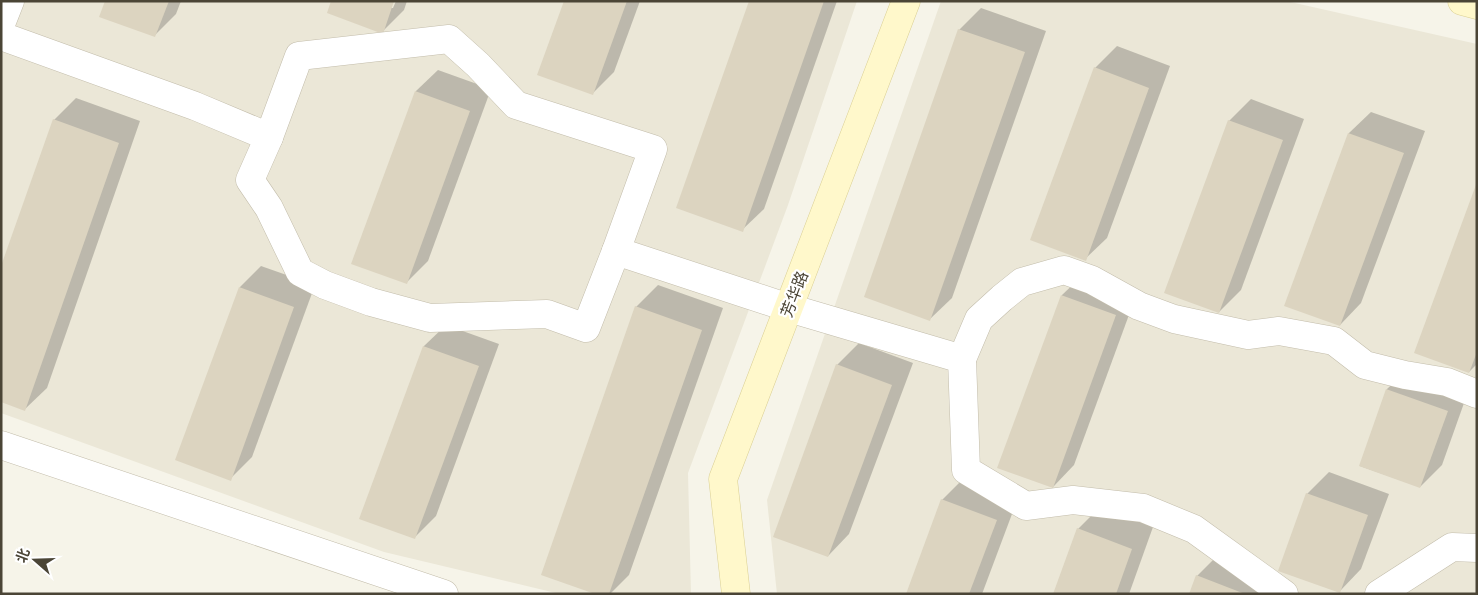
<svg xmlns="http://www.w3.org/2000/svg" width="1478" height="595" viewBox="0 0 1478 595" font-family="'Space Grotesk','Noto Sans SC',sans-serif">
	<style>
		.residential { fill: #ebe7d7 }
		.shadow { fill: #0003 }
		.building { fill: #dcd4c0 }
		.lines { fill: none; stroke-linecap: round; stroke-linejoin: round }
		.street-casing { stroke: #c3bdab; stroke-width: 29 }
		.secondary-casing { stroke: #dbd094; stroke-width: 29 }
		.street { stroke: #fff; stroke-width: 28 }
		.secondary { stroke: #fff8cb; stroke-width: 28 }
		.labels { text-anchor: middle; stroke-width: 4.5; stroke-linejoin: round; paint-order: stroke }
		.street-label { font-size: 16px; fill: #4b4536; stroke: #fff }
	</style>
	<rect width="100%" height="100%" fill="#f6f4e9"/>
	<!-- residential -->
	<g class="residential">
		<polygon points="1,1 857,1 788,205 688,473 691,594 560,594 384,552 1,413"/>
		<polygon points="941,1 1286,1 1477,44 1477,594 777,594 767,500"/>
	</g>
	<!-- shadow -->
	<g class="shadow">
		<polygon points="106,1 181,1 176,14 154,36"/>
		<polygon points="396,1 407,1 404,10 382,32 391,8 393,8"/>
		<polygon points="566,1 640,1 614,72 592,94"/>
		<polygon points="750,1 837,1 764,209 742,230"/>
		<polygon points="981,8 1046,31 952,298 930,319 959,30"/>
		<polygon points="1117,46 1170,66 1107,238 1085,259 1095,68"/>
		<polygon points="438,70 491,89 428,261 406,283 416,91"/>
		<polygon points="76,98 140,121 47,388 25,409 54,120"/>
		<polygon points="1251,99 1304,119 1241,290 1219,312 1229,121"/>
		<polygon points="1371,112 1425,131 1361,303 1340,325 1286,305 1349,133"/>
		<polygon points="1477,185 1477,364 1469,372"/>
		<polygon points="261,266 315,285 252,457 230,479 240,287"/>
		<polygon points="1084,274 1137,293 1074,465 1053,487 1062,295"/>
		<polygon points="658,285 723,308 629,575 610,594 599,594 636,307"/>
		<polygon points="446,325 499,344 436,516 414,538 361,518 424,346"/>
		<polygon points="859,343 913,363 849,534 828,556 837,365"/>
		<polygon points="1409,368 1469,389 1442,465 1420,487 1360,466 1387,389"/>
		<polygon points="1329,472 1389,494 1361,569 1340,591 1307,494"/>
		<polygon points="964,478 1018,498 982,594 908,594 942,500"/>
		<polygon points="1100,507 1153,527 1129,594 1054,594 1078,529"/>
		<polygon points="1219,554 1265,594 1190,594 1197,576"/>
	</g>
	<!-- building -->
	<g class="building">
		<polygon points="105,1 169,1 155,37 99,17"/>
		<polygon points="331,1 394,1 383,34 327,13"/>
		<polygon points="564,1 627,1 593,95 537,75"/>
		<polygon points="749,1 824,1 743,232 676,208"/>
		<polygon points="958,29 1025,52 930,321 864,297"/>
		<polygon points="1094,67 1149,88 1086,261 1030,240"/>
		<polygon points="415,91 470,111 407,284 351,264"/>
		<polygon points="53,119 119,143 25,411 1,402 1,266"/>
		<polygon points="1228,120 1283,140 1219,313 1164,293"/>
		<polygon points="1348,133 1404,153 1340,326 1284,306"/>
		<polygon points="1477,182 1477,352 1469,373 1414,353"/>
		<polygon points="239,287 294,307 231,481 175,460"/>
		<polygon points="1061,295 1116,315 1053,488 997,468"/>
		<polygon points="635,306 702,330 609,594 595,594 541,575"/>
		<polygon points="423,346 479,366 415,539 359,519"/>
		<polygon points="836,364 892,385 828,557 773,537"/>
		<polygon points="1386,389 1448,411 1420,488 1359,466"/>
		<polygon points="1306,493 1368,515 1340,593 1278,571"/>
		<polygon points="941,499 997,520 969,594 906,594"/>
		<polygon points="1077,528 1132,549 1116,594 1053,594"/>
		<polygon points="1196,575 1245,594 1189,594"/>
	</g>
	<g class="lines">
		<!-- street casing -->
		<g class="street-casing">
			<g id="street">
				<polyline points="1,24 10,1"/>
				<polyline points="1,36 195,106 269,137 299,56 449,39 478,65 516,105 653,149 616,251 789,308 962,359 966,470 1026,506 1073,500 1143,508 1194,529 1284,594"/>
				<polyline points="269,137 250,180 269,208 300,272 325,285 371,302 430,318 547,314 586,328 616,251"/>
				<polyline points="962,359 979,319 1002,298 1022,282 1064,270 1092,280 1139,306 1174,319 1248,335 1279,331 1334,341 1365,365 1405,375 1447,382 1477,394"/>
				<polyline points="1,445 444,594"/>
				<polyline points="1379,594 1452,547 1477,548"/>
			</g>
		</g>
		<!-- secondary casing -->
		<g class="secondary-casing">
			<g id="secondary">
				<polyline points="1462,1 1477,5"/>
				<polyline points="736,594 723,479 906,1"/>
			</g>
		</g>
		<!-- street -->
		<use href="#street" class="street"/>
		<!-- secondary -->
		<use href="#secondary" class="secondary"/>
	</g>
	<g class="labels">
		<!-- street labels -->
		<g class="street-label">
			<text transform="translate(794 294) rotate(-69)" y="6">芳华路</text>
		</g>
	</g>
	<!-- border -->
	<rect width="1478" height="595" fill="none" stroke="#4b4536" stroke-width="5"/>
	<!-- north arrow -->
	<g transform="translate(35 560) rotate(290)" stroke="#ffffff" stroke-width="4" paint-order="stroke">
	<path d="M0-4L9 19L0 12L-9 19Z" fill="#4b4536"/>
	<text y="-8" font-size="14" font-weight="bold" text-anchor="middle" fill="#4b4536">北</text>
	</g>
</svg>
